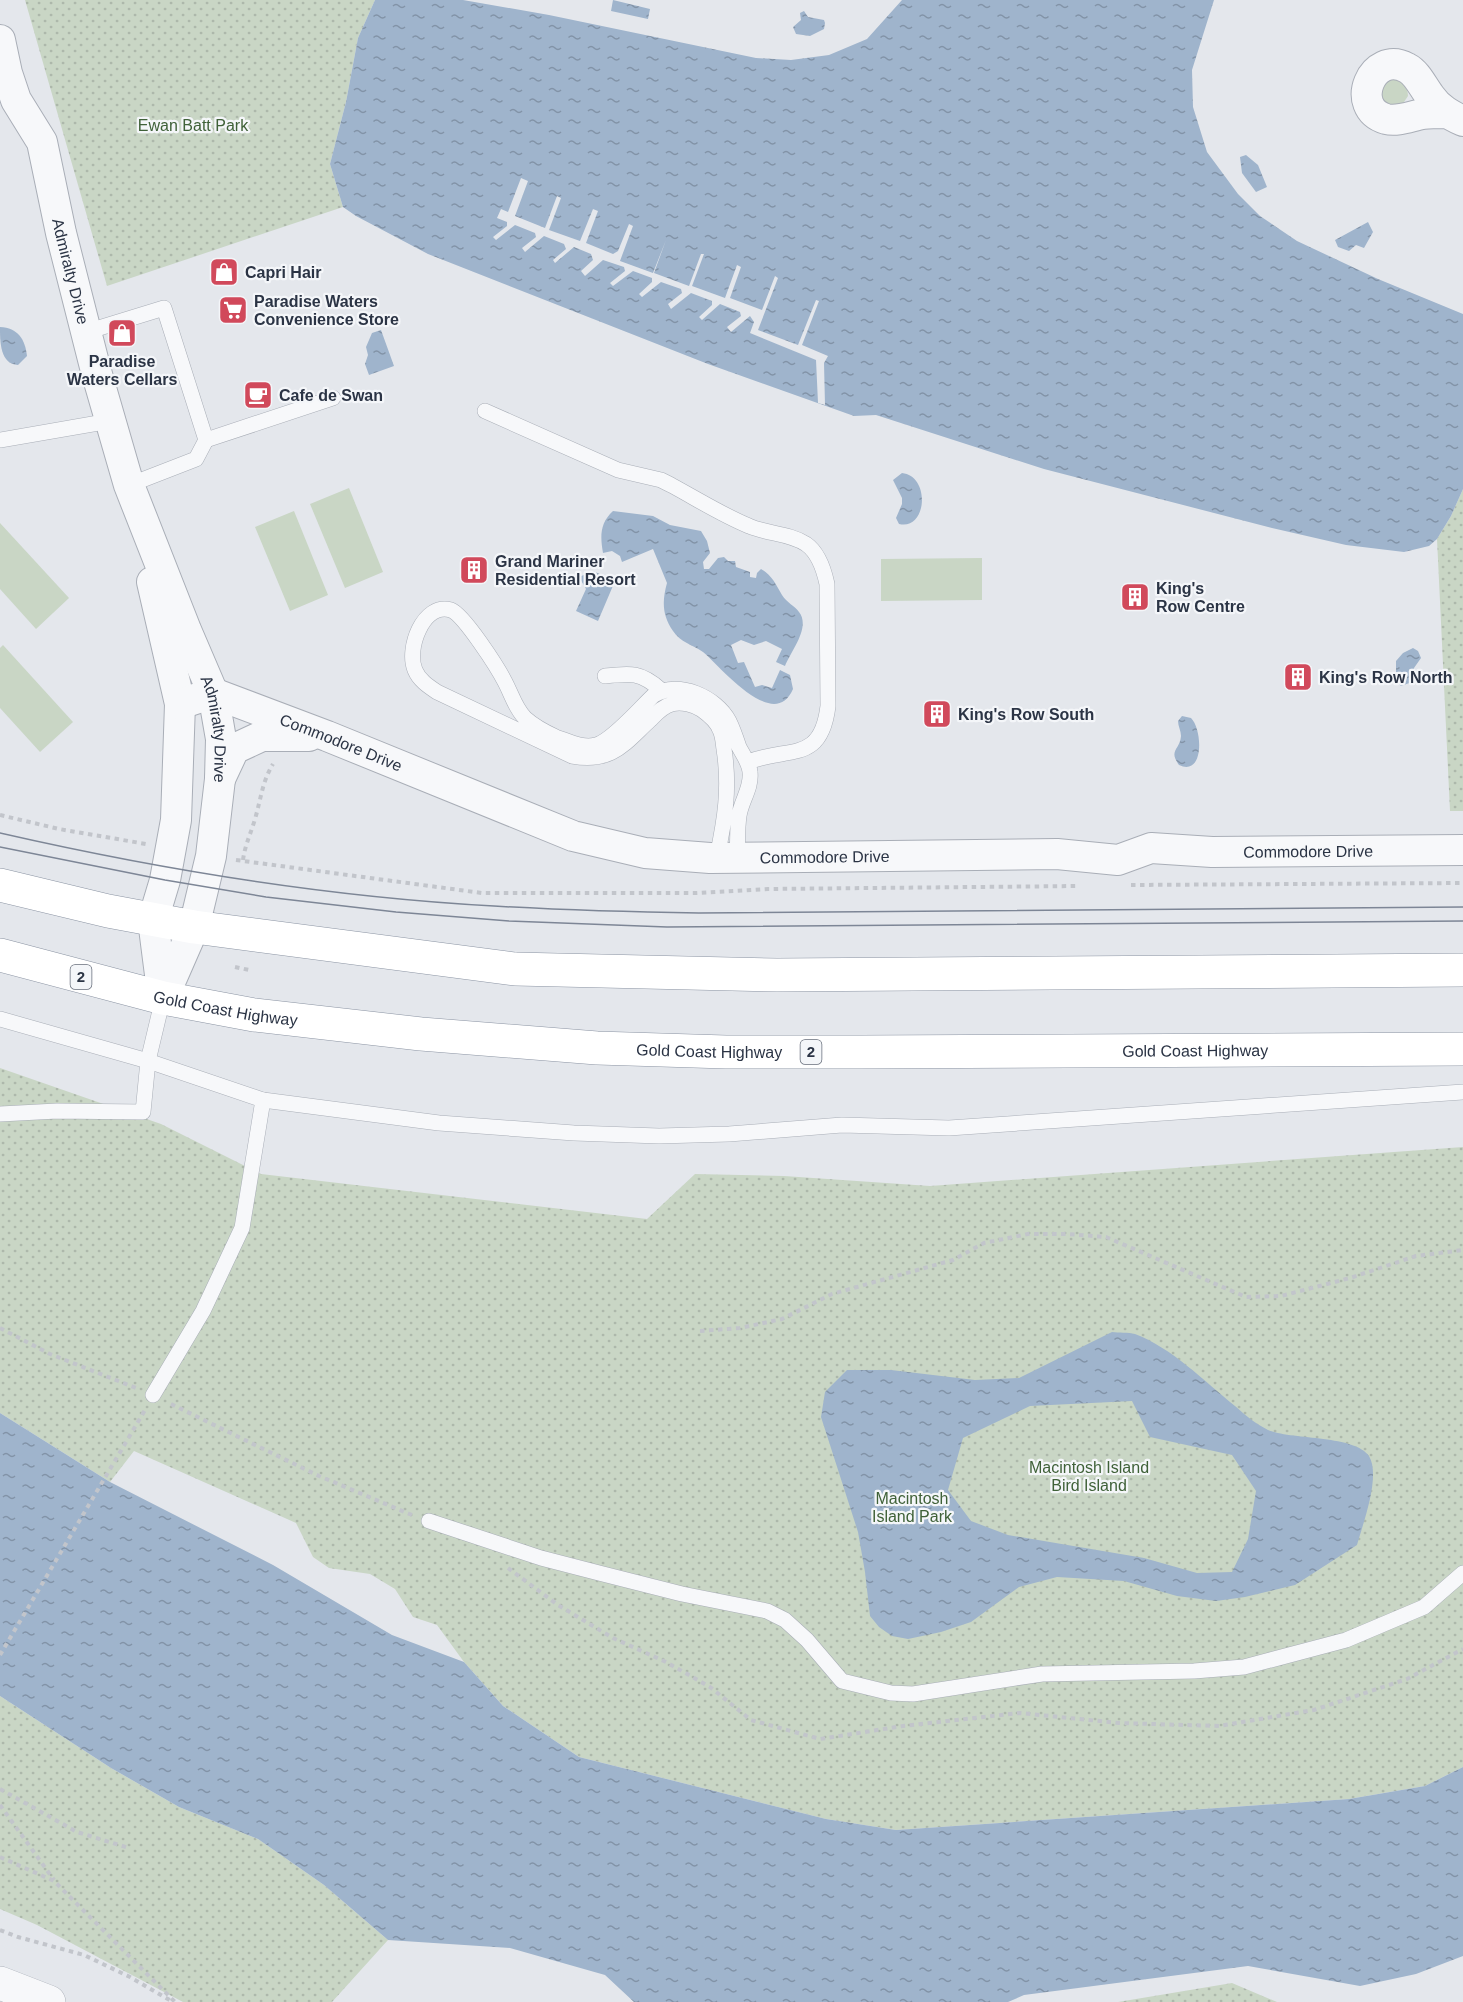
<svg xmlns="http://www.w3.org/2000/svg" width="1463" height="2002" viewBox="0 0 1463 2002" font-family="Arial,sans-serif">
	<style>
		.green { fill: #c9d6c5 }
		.park { fill: url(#park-dots) }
		.water { fill: url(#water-ripples); fill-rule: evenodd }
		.pier { fill: #e4e7ec }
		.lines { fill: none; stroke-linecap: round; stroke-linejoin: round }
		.service-casing { stroke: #a9aeb7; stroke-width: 16 }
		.minor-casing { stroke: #a9aeb7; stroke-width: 32 }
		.tertiary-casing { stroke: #a9aeb7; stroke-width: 34 }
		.trunk-casing { stroke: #8b94a3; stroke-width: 34 }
		.path { stroke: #c2c5cb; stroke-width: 4; stroke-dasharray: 4.5 4.5; stroke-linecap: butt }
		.service { stroke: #f7f8fa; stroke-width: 15 }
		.minor { stroke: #f7f8fa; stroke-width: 30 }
		.tertiary { stroke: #f7f8fa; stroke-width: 33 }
		.trunk { stroke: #fff; stroke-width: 33 }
		.tram { stroke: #7d8696; stroke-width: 1.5 }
		.labels { text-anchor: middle; stroke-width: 4.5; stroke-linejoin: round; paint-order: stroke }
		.shield { fill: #f4f6f9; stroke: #676e7b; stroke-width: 1.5 }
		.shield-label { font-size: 15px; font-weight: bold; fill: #2b3445 }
		.park-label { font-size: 16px; fill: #3f6138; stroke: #f4f6f9 }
		.street-label { font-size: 16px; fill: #2b3445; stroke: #f4f6f9 }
		.poi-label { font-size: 16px; font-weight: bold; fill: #2b3445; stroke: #f4f6f9; text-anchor: start }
	</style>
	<defs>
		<pattern id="park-dots" width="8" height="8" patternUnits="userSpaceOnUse" patternTransform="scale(1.5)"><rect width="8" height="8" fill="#c9d6c5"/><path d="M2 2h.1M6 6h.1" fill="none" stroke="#adb8ab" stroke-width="1.8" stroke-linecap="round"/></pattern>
		<pattern id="water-ripples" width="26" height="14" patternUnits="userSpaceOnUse" patternTransform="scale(1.5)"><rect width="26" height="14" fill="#9fb4cc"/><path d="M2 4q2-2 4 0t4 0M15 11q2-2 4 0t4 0" fill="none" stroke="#8293a7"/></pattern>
	</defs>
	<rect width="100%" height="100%" fill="#e4e7ec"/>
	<!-- green -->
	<g class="green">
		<polygon points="1395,76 1407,86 1408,96 1402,105 1382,105 1378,86"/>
		<polygon points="349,488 383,572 345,588 310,504"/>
		<polygon points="294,511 328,595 290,611 255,527"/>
		<polygon points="0,523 69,598 36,629 0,589"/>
		<polygon points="982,558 982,600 881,601 881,559"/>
		<polygon points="3,645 73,722 40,752 0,708 0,648"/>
	</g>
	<!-- park -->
	<g class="park">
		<polygon points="25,0 375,0 358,38 346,102 330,164 343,207 107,286"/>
		<polygon points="1463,489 1463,811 1450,811 1437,539 1451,516"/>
		<polygon points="0,1068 161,1124 261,1174 647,1219 695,1174 784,1176 930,1186 1463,1147 1463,1767 1425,1786 1349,1799 896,1830 826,1819 579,1757 503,1706 464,1662 437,1625 413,1617 395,1589 370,1574 329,1568 313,1557 296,1523 134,1451 110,1482 0,1413"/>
		<polygon points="0,1696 111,1768 179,1807 258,1839 324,1885 388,1940 332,2002 183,2002 37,1925 0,1909"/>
		<polygon points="1232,1983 1277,2002 1118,2002"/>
	</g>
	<!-- water -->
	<g class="water">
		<polygon points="375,0 463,0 549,15 756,58 791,60 829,55 867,39 902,0 1214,0 1192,70 1193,107 1207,152 1238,194 1260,216 1297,241 1378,279 1463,314 1463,489 1451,516 1437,539 1429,546 1404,552 1346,545 1272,528 1044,469 876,415 854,416 708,364 428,254 356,216 343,207 330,164 346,102 358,38"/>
		<polygon points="613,0 650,9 648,19 611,11"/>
		<polygon points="804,11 808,17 824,20 825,23 824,29 810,36 796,34 793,27 801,20 800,13"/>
		<polygon points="1246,155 1258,165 1267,187 1256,192 1242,173 1240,157"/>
		<polygon points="1368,222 1373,232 1364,248 1356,245 1349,251 1338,247 1335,240"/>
		<path d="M0,327c18,1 25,12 27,29l-9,9c-18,-1 -18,-23 -18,-38z"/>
		<polygon points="381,330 394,366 369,375 365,364 368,355 366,347 372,333"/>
		<path d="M902,473c29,3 25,58 -3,51l-3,-6 6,-14v-6l-9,-18z"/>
		<path d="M613,511l40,5 17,9 31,6 6,10 3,12 -7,9 1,7h5l9,-11 6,-1 4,4h7l1,6 14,5v5l6,1 1,-5 4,-4c11,6 15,16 21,26 5,8 12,10 17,17 12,15 -8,39 -14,54l-9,-4 6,-13 -16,-8 -12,4 -13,-5 -10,5 7,18 6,-1 11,25 7,-2 10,3 8,-18 10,5 3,14c-19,44 -72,-22 -90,-37 -10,-7 -23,-10 -30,-21 -11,-16 -11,-30 -6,-48l-14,-34 -31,13 -2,-6 -8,-5 -9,2c-3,-17 -3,-30 10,-42z"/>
		<polygon points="593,571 615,581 598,621 576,611 586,589 579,577"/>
		<polygon points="1413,648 1418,651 1421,658 1414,668 1415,676 1412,682 1401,686 1396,681 1396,661 1403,653"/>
		<path d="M1182,716l9,2c12,12 13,59 -12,47 -11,-15 1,-15 2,-29 0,-5 -3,-10 -3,-15z"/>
		<path d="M1112,1332c7,1 16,0 23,2 37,14 69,47 100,72 10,9 21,18 33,24 23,10 87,5 101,26 12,20 -6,67 -12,89l-62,40 -50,12 -29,4 -39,-5 -53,-15 -67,-4 -38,10 -48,35 -30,10 -33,7 -16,-3 -13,-9 -9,-11 -5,-44 -7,-40 -37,-115 4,-25 22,-22h44l84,10 44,-2zM1132,1401l18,36 82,18 24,36 -8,48 -16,33 -35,1 -53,-15 -136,-23 -37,-14 -23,-31 15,-52 67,-32z"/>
		<polygon points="0,1413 110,1482 273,1565 392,1635 464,1662 503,1706 579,1757 826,1819 896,1830 1349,1799 1425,1786 1463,1767 1463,1956 1416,1974 1360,1986 1248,1966 1024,1995 1008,2002 634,2002 605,1975 510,1948 388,1940 324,1885 258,1839 179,1807 111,1768 0,1696"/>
	</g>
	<!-- pier -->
	<polygon class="pier" points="521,178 528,181 515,216 545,228 557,196 561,198 549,230 580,241 593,209 598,211 586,243 613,254 618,251 629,224 633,226 620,261 653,273 666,240 654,273 689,286 701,254 704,254 692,286 725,298 737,265 741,267 730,298 762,310 775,276 778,278 758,330 798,345 816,300 819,301 802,345 828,356 824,363 825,405 818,403 816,360 750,333 754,322 750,316 731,332 727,327 741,316 740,312 720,304 702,320 699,317 712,305 712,301 691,293 671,309 668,304 682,293 681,289 661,282 642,297 639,294 652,282 652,278 633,271 613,286 610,283 625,271 624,267 603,260 585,276 581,271 593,260 591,254 574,247 555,263 553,260 566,249 564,244 544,236 525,252 522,248 536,237 535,233 515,225 496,240 493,237 507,226 507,222 497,218 501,209 508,212"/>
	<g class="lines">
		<!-- service casing -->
		<g class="service-casing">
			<g id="service">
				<polyline points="86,332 164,308 206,440 196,459 129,485"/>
				<path d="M485,411l133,59 43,10 10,5c26,14 51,30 78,41 18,8 40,7 57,18 13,9 18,26 21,40l1,122c-7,58 -39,40 -80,56"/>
				<polyline points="0,440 110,421"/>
				<polyline points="206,440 333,398"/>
				<path d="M605,676c26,-3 36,-4 56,14"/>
				<path d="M717,857c8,-38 13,-69 7,-108 -1,-6 -1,-13 -4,-19 -3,-8 -11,-15 -18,-20 -7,-5 -21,-9 -30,-6 -9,2 -15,9 -22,16 -27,25 -38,43 -78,36l-135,-64c-9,-6 -18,-12 -22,-22 -9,-21 8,-68 36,-60 13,5 47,58 54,72 7,13 10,26 20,36 9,8 20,14 31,19 12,4 27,12 40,8 16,-4 45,-38 58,-50 25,-15 62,2 75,26 4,8 7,17 10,26 4,8 10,15 11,25 2,16 -9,29 -11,44 -2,13 -1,28 -2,41"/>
				<polyline points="0,1019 148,1061 263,1100 439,1123 574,1133 659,1136 729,1134 842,1125 949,1128 1463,1092"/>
				<polyline points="0,1114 57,1111 143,1112 148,1061 163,998"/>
				<polyline points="153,1395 203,1311 242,1228 263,1100"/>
				<polyline points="429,1521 541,1558 599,1573 682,1594 767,1611 785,1620 807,1640 842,1681 891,1693 913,1694 1042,1674 1194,1671 1244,1667 1346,1640 1424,1607 1463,1573"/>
			</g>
		</g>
		<!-- minor casing -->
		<g class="minor-casing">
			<g id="minor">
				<path id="s1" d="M0,40l7,33 9,27 26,42 19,91 35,138 33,114 57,145 27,63 8,46 -1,40 -9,77 -17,71 -31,71"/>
				<path d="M1446,113c-8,0 -16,0 -23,1 -12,2 -25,8 -37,5 -38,-11 -14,-70 21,-51 10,5 16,19 23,28 9,13 20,19 33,25"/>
				<polyline points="152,582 180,704 176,820 165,880 153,920 163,998"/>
				<path id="s2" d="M180,704l33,-11 114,43 246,100 72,17 65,5 347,-4 61,6 33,-12 61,4 251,-2"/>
				<polyline points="220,779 234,749 262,736 309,736"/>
			</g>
		</g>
		<!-- tertiary casing -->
		<g class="tertiary-casing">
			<polyline id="tertiary" points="0,1983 49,2002"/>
		</g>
		<!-- trunk casing -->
		<g class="trunk-casing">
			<g id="trunk">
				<polyline points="0,885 108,911 194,927 515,969 777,975 1463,970"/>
				<path id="s3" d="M0,955l163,43 91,17 167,19 176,14 129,4h135l602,-3"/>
			</g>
		</g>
		<!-- path -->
		<g class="path">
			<polyline points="0,815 59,829 146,844"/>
			<polyline points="236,860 482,893 697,893 768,889 1078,886"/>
			<path d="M243,860c2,-15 8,-27 12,-41 6,-20 7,-37 18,-55"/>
			<polyline points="1131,885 1463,883"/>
			<polyline points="235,967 249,970"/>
			<polyline points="0,1328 50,1354 136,1388"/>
			<polyline points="700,1331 740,1328 782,1319 832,1294 953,1260 984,1243 1028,1234 1067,1234 1106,1237 1246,1297 1281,1296 1350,1278 1416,1256 1463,1250"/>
			<polyline points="171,1404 319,1476 412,1515"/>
			<polyline points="508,1568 558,1605 613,1638 666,1662 710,1687 751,1720 820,1739 903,1726 1020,1713 1119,1723 1219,1726 1314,1710 1407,1679 1463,1649"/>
			<polyline points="0,1655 145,1410"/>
			<polyline points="0,1789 77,1832 129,1848"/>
			<polyline points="0,1805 54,1880"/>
			<polyline points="0,1857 54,1881 175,2002"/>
			<polyline points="0,1930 18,1937 84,1955 130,1977 173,2002"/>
		</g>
		<!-- service -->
		<use href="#service" class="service"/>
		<!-- minor -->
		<use href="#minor" class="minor"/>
		<!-- tertiary -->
		<use href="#tertiary" class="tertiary"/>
		<!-- trunk -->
		<use href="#trunk" class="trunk"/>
		<!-- tram -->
		<g class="tram">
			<path d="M0,833c162,37 328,64 494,73 69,4 137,6 205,7l764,-6"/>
			<polyline points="0,847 165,880 266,897 396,912 509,921 667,927 1463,921"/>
		</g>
	</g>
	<!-- icons -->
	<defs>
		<g id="shop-square" transform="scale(1.5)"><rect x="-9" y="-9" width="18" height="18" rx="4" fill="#d1495b" stroke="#f4f6f9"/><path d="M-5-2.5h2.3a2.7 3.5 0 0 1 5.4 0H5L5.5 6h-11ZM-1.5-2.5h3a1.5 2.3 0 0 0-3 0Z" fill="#fff"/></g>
		<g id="supermarket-square" transform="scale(1.5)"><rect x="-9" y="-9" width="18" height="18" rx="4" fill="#d1495b" stroke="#f4f6f9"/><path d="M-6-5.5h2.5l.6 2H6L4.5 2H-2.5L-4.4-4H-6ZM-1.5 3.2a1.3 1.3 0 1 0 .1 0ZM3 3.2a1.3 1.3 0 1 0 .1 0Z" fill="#fff"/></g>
		<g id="cafe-square" transform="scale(1.5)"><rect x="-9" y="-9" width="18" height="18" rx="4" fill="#d1495b" stroke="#f4f6f9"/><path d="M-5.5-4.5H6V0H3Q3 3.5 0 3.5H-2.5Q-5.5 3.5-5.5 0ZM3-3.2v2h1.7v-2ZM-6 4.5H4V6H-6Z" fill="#fff"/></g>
		<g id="building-square" transform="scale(1.5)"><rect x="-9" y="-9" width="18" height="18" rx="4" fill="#d1495b" stroke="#f4f6f9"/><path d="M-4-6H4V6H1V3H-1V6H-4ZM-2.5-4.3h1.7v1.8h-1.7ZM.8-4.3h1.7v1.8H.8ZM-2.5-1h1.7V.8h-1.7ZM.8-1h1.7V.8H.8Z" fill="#fff"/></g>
	</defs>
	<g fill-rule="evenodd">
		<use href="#shop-square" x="224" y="272"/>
		<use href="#supermarket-square" x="233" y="310"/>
		<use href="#shop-square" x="122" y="333"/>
		<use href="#cafe-square" x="258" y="395"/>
		<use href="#building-square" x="474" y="570"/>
		<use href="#building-square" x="1135" y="597"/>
		<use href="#building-square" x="1298" y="677"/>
		<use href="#building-square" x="937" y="714"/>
	</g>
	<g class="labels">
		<!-- shield labels -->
		<g class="shield">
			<rect x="70.5" y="965" width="21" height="24" rx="4.5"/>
			<rect x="800.5" y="1040" width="21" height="24" rx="4.5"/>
		</g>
		<g class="shield-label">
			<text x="81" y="982">2</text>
			<text x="811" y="1057">2</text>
		</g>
		<!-- park labels -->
		<g class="park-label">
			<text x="193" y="131">Ewan Batt Park</text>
			<text x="1089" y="1473">Macintosh Island<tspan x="1089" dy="18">Bird Island</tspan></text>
			<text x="912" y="1504">Macintosh<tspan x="912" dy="18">Island Park</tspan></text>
		</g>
		<!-- street labels -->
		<g class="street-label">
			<text dy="6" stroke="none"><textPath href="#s1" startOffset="244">Admiralty Drive</textPath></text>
			<text dy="6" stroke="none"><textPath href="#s1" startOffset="726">Admiralty Drive</textPath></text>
			<text dy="6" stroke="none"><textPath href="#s2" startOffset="172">Commodore Drive</textPath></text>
			<text dy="6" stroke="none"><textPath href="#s2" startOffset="1162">Commodore Drive</textPath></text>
			<text dy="6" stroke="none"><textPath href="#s2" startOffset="676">Commodore Drive</textPath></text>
			<text dy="6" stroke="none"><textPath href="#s3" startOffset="232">Gold Coast Highway</textPath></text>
			<text dy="6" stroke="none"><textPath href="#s3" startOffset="718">Gold Coast Highway</textPath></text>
			<text dy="6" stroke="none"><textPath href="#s3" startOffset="1204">Gold Coast Highway</textPath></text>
		</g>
		<!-- poi labels -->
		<g class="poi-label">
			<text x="245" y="278">Capri Hair</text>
			<text x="254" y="307">Paradise Waters<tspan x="254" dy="18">Convenience Store</tspan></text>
			<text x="122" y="367" text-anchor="middle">Paradise<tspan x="122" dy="18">Waters Cellars</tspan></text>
			<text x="279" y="401">Cafe de Swan</text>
			<text x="495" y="567">Grand Mariner<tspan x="495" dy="18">Residential Resort</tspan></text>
			<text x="1156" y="594">King's<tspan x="1156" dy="18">Row Centre</tspan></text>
			<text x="1319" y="683">King's Row North</text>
			<text x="958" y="720">King's Row South</text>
		</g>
	</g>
</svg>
